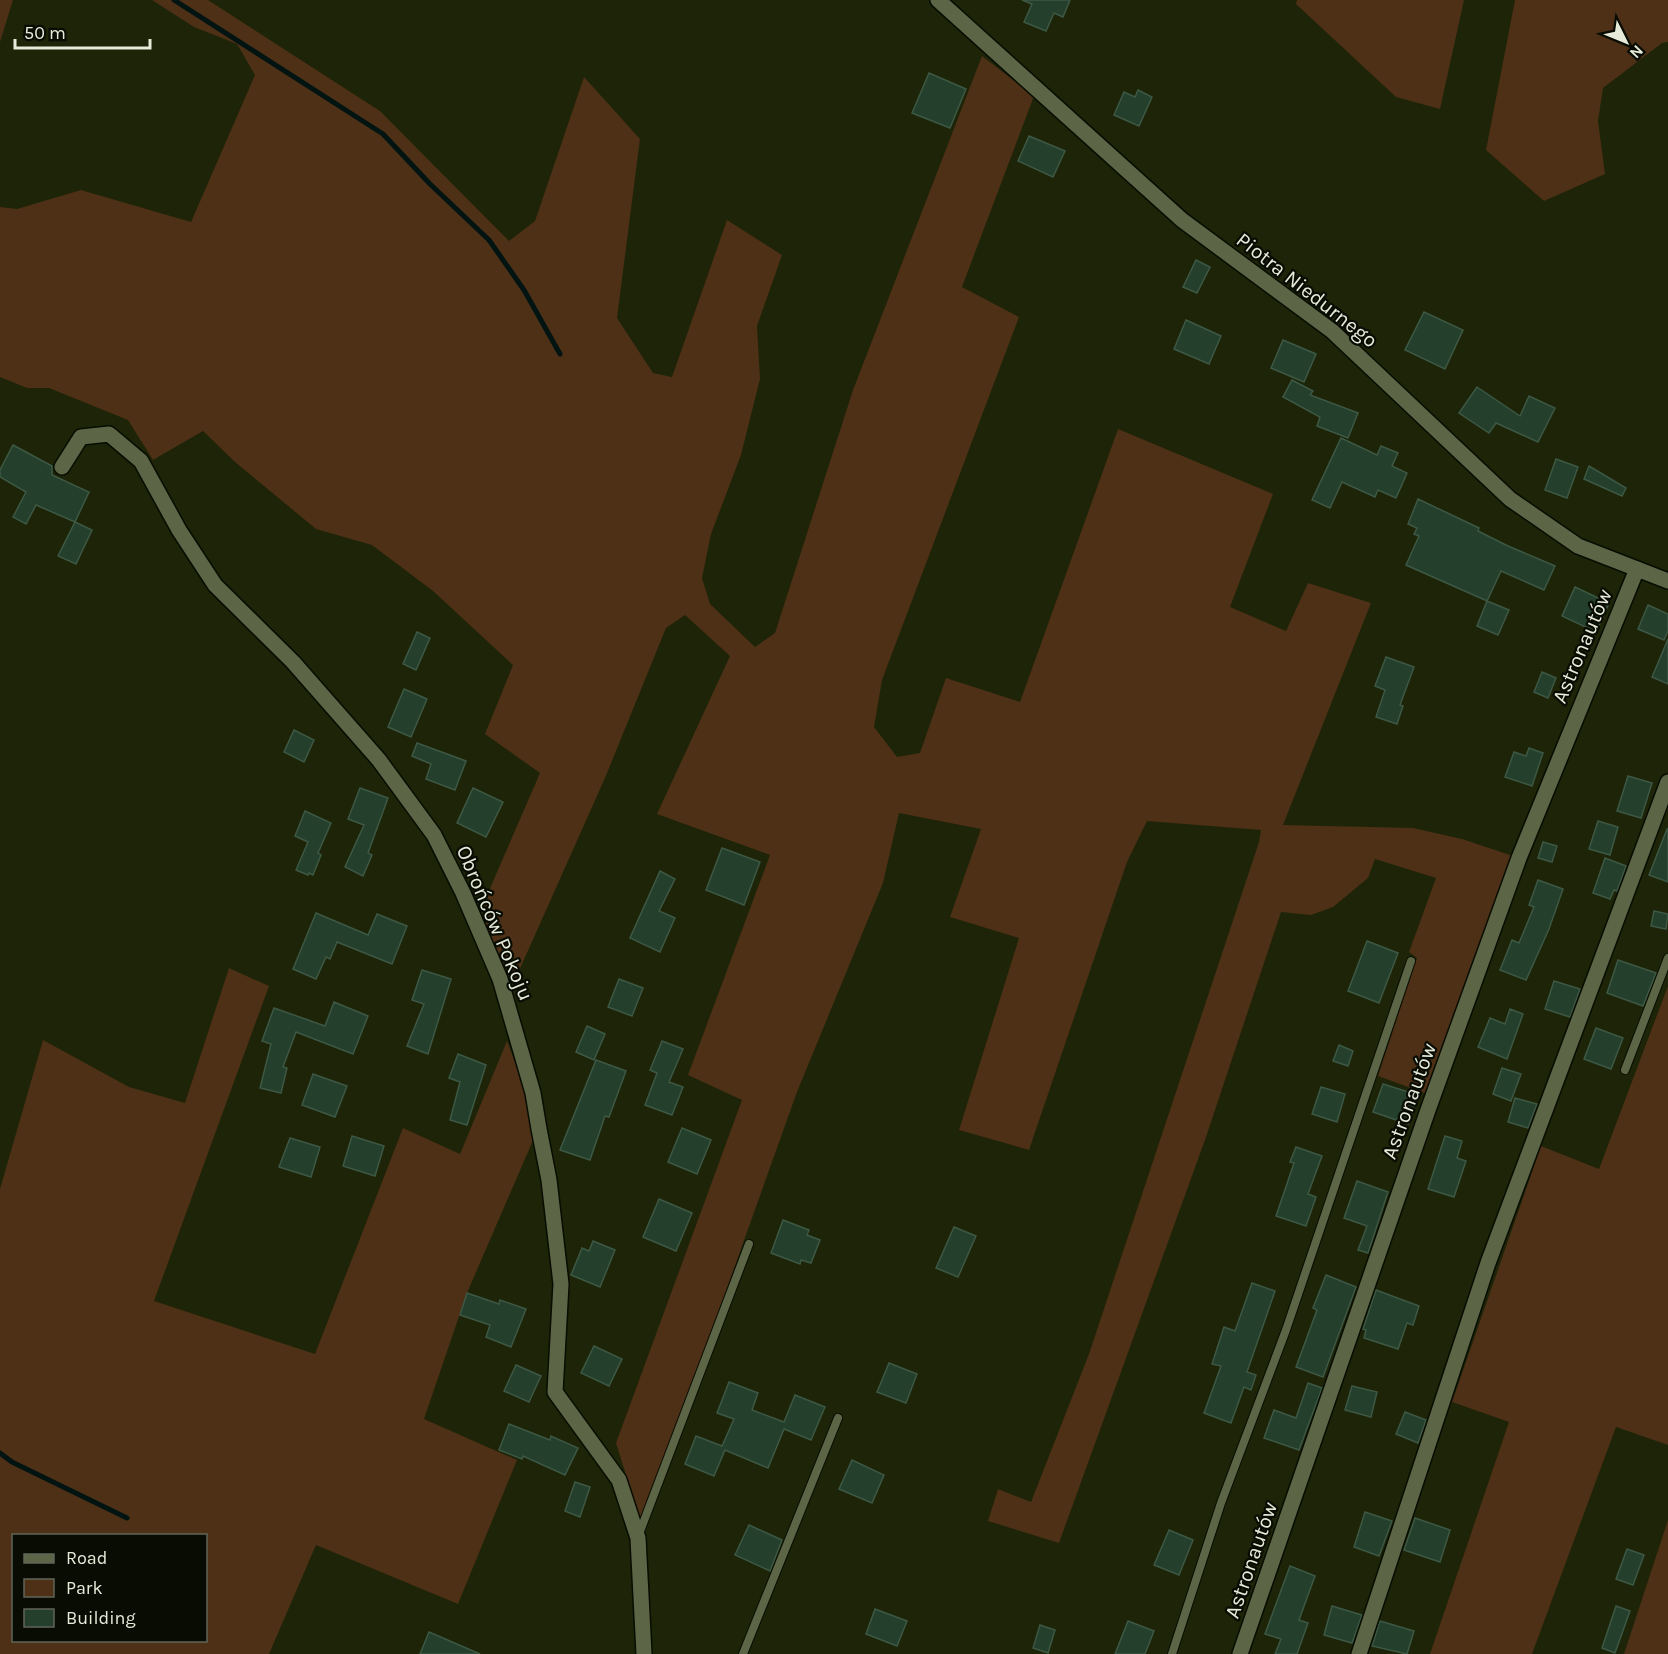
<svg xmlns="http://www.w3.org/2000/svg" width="1668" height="1654" viewBox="0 0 1668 1654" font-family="Karla,sans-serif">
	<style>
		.green { fill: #4d3016; fill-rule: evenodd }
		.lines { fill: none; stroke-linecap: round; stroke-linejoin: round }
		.stream { stroke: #011411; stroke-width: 5 }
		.building { fill: #243f2b; stroke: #3d5844; stroke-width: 1.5 }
		.service-casing { stroke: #080d00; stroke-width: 10 }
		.minor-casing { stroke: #080d00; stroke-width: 18 }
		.service { stroke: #5d6547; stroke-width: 8 }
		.minor { stroke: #5d6547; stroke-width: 15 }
		.labels { text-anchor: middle; stroke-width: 4.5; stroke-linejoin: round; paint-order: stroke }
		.street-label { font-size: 21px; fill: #e6ebda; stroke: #090c03 }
	</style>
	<rect width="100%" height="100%" fill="#1d2407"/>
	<!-- green -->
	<g class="green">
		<polygon points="0,0 13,0 0,42"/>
		<polygon points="152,0 208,0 380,111 509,241 535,221 584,77 640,139 617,318 653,373 672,377 727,220 782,255 757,326 760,379 741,455 711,534 702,578 710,604 755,647 775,633 853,390 982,56 1034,96 962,287 1019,317 882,680 874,727 897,757 920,753 946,678 1020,702 1118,429 1273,494 1230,607 1286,631 1308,583 1371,603 1283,825 1413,828 1462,839 1513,856 1427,1094 1378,1076 1417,958 1409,952 1436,878 1375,859 1368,878 1333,907 1311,915 1281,912 1205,1140 1059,1543 988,1521 998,1489 1031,1502 1089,1354 1259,842 1261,830 1147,821 1127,862 1029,1150 959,1130 1019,938 950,917 981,829 899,813 883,883 797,1092 642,1526 616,1443 742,1100 688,1075 770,855 657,814 730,656 685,615 666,628 605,778 510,991 481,909 540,773 485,734 513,665 433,591 372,545 316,529 235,462 203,431 153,460 128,420 49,388 27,388 0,377 0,207 17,209 81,190 191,222 255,75 237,44 194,27"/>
		<polygon points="1297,0 1464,0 1440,109 1396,97 1296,4"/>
		<polygon points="1515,0 1668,0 1668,42 1662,43 1603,88 1598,121 1605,174 1544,201 1486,150"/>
		<path d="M229,968l40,18 -115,315 161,53 88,-226 57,26 47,-113 18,47 9,50 -67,155 -43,126 93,41 -59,144 -142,-59 -47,109h-269v-465l43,-149 86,47 56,16zM14,1536h192v104h-192z"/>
		<polygon points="1668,986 1668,1445 1616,1427 1532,1654 1430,1654 1509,1422 1452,1402 1541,1146 1599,1169"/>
		<polygon points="1668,1520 1668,1654 1624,1654"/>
	</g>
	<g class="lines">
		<!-- stream -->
		<g class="stream">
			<polyline points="174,0 383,134 430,184 489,240 524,290 560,354"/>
			<polyline points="0,1453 12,1462 127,1518"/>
		</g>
	</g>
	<!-- building -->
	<g class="building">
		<polygon points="1022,0 1070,0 1063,17 1054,13 1046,31 1024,22 1032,4"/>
		<polygon points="929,73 966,89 950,128 912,113"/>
		<polygon points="1138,90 1152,97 1139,126 1114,115 1124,92 1135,97"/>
		<polygon points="1029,136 1065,151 1053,177 1018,161"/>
		<polygon points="1196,260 1210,267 1197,293 1183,287"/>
		<polygon points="1424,312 1463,330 1445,369 1405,350"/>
		<polygon points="1186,320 1221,336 1209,364 1174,349"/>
		<polygon points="1283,340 1316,354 1304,382 1271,368"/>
		<polygon points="1292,380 1313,391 1310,395 1358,413 1348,438 1317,426 1320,417 1283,397"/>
		<polygon points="1477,387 1520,416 1529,396 1555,408 1538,442 1496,423 1489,433 1459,413"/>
		<polygon points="1341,438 1377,455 1381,446 1398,453 1392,466 1407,473 1396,498 1378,490 1375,497 1342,482 1330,508 1312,500"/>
		<polygon points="13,445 52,466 52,475 89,492 75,522 36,505 26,524 13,517 26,492 0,477 0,470"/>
		<polygon points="1556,459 1578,467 1567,498 1545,490"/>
		<polygon points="1589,466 1626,488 1622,496 1584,479"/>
		<polygon points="1418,499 1479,528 1478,531 1508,546 1555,566 1544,590 1501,571 1487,601 1406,565 1419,536 1414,534 1417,528 1408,524"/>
		<polygon points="75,522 92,530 76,564 58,556"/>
		<polygon points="1575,587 1609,603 1596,632 1562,616"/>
		<polygon points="1487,601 1509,610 1498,635 1477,626"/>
		<polygon points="1648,605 1668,614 1668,631 1664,640 1638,629"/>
		<polygon points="417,632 430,638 416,670 403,664"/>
		<polygon points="1668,639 1668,684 1652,677"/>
		<polygon points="1386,657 1414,667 1400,705 1403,706 1397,724 1376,717 1385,690 1375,686"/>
		<polygon points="1542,672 1556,678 1548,698 1534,692"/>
		<polygon points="404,689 427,699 411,737 388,727"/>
		<polygon points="294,730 314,740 304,762 284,752"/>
		<polygon points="417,743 466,761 455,790 426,779 431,764 412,756"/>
		<polygon points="1529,748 1543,753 1532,786 1505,777 1514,752 1526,756"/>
		<polygon points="1628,776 1652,783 1641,818 1617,811"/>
		<polygon points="360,788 388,798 368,853 372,855 363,876 345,867 364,825 348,819"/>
		<polygon points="473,788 503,802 486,837 457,823"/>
		<polygon points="305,811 331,823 318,853 321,855 313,875 309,873 308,875 296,870 308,842 295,836"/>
		<polygon points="1598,821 1618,827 1610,855 1589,849"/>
		<polygon points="1667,829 1668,829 1668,882 1649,875"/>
		<polygon points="1543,842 1557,846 1552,862 1538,858"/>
		<polygon points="722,848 760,862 744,905 706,890"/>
		<polygon points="1605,858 1626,866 1617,891 1614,890 1610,899 1593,893"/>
		<polygon points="660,871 675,879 659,911 675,918 660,952 630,938"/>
		<polygon points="1538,880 1563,889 1549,929 1526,980 1500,970 1512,940 1519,943 1534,907 1529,905"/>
		<polygon points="1654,911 1668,914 1666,929 1651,926"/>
		<polygon points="316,913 368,935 377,914 407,926 392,964 337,942 330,959 326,957 316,979 293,969"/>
		<polygon points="1367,941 1398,953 1379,1003 1348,991"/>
		<polygon points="1618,960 1656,973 1643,1006 1607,993"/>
		<polygon points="422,970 451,979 428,1054 407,1046 424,1004 412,1000"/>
		<polygon points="619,979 643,988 632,1016 608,1007"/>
		<polygon points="1554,981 1580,989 1570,1017 1545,1009"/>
		<polygon points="334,1002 368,1016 353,1054 296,1032 283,1067 287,1068 281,1093 260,1088 271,1044 262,1041 274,1008 325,1026"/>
		<polygon points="1510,1009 1523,1014 1507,1059 1478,1047 1490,1018 1505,1024"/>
		<polygon points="587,1026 605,1034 594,1060 576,1052"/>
		<polygon points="1596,1028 1623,1038 1611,1069 1584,1059"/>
		<polygon points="662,1041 683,1049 669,1082 683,1087 672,1115 645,1105 657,1073 650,1070"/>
		<polygon points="1339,1045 1353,1051 1348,1066 1333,1061"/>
		<polygon points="458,1054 486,1065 467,1125 450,1120 460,1082 449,1078"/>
		<polygon points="596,1060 626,1071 609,1117 605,1116 590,1160 560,1150"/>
		<polygon points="1502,1068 1521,1074 1511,1101 1493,1094"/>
		<polygon points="313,1074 347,1086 335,1117 302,1105"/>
		<polygon points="1383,1084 1418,1095 1408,1124 1373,1112"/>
		<polygon points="1321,1087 1345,1094 1337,1122 1312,1114"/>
		<polygon points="1515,1098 1537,1104 1528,1128 1508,1122"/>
		<polygon points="682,1128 711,1140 697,1174 668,1162"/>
		<polygon points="352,1136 384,1146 375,1176 343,1166"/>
		<polygon points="1445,1136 1462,1141 1457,1158 1466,1161 1454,1197 1428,1189"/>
		<polygon points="290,1138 320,1147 311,1177 279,1167"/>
		<polygon points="1296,1147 1322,1156 1308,1194 1316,1197 1306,1226 1276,1216 1294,1163 1290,1162"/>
		<polygon points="1357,1181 1388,1192 1368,1253 1358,1250 1367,1226 1344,1218"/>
		<polygon points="659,1199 692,1213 676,1251 643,1237"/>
		<polygon points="783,1220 809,1230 807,1235 820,1240 811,1263 801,1260 800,1264 771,1253"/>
		<polygon points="954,1227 976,1236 958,1277 936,1268"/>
		<polygon points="593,1241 615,1250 600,1287 571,1275 582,1248 589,1251"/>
		<polygon points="1326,1275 1356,1287 1323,1377 1296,1367 1317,1310 1313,1308"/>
		<polygon points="1252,1283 1275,1291 1247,1372 1256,1375 1251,1390 1244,1387 1231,1423 1204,1413 1221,1366 1212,1364 1224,1327 1235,1331"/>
		<polygon points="1376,1290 1419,1306 1413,1325 1407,1323 1398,1349 1364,1338 1366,1330 1363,1329"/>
		<polygon points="467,1293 499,1304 500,1300 526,1309 511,1347 486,1337 490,1325 460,1315"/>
		<polygon points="594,1346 622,1359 609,1386 581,1373"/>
		<polygon points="889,1363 917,1374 906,1403 877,1392"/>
		<polygon points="516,1365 541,1376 529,1402 504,1391"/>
		<polygon points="729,1382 758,1393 752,1410 784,1422 795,1395 825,1407 811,1440 784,1429 768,1468 725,1450 714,1476 685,1464 696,1436 722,1446 734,1419 717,1413"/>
		<polygon points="1308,1383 1322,1388 1299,1450 1264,1438 1274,1410 1296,1418"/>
		<polygon points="1352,1386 1377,1392 1371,1417 1345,1410"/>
		<polygon points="1405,1412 1426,1420 1418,1443 1396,1434"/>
		<polygon points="509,1424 550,1440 551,1436 578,1448 565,1475 523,1456 522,1459 499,1450"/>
		<polygon points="852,1460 884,1475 872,1503 839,1489"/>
		<polygon points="575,1482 590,1487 580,1517 565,1511"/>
		<polygon points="1365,1512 1392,1521 1379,1556 1354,1547"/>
		<polygon points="1415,1518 1450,1530 1440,1562 1404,1550"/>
		<polygon points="749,1525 782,1540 770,1571 735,1555"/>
		<polygon points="1169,1530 1193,1540 1179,1575 1154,1565"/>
		<polygon points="1627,1549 1644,1555 1633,1585 1616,1579"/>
		<polygon points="1290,1566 1315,1576 1299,1620 1308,1623 1297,1654 1275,1654 1281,1639 1265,1634"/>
		<polygon points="1332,1606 1362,1615 1352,1643 1324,1635"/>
		<polygon points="1616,1606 1630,1611 1615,1653 1602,1648"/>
		<polygon points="875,1609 907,1621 897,1646 866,1634"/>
		<polygon points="1128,1621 1154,1631 1145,1654 1115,1654"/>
		<polygon points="1380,1621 1414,1631 1407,1654 1372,1646"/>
		<polygon points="1040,1625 1055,1630 1048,1653 1033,1648"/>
		<polygon points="429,1632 480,1654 420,1654"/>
	</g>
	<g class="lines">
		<!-- service casing -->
		<g class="service-casing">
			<g id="service">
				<polyline points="1625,1070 1668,958"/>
				<polyline points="639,1534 749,1244"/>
				<polyline points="743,1654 838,1418"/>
				<polyline points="1172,1654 1221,1503 1286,1330 1411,961"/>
			</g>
		</g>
		<!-- minor casing -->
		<g class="minor-casing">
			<g id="minor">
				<polyline points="938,0 1182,220 1332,331 1510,499 1578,546 1668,581"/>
				<polyline points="62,467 81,437 109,434 141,461 179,530 215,585 293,662 379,760 434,835 463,893 500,979 533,1093 539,1129 549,1180 561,1284 555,1392 619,1480 638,1538 644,1654"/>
				<polyline points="1240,1654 1428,1110 1519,858 1637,569"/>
				<polyline points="1359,1654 1488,1263 1668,782"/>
			</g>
		</g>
		<!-- service -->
		<use href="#service" class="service"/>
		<!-- minor -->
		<use href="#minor" class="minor"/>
	</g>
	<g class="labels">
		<!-- street labels -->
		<g class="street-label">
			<text transform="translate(1307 290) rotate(38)" y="7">Piotra Niedurnego</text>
			<text transform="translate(1582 646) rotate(-67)" y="7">Astronautów</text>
			<text transform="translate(495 923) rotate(67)" y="7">Obrońców Pokoju</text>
			<text transform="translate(1409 1101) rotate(-70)" y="7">Astronautów</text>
			<text transform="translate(1251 1560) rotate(-71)" y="7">Astronautów</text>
		</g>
	</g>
	<!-- legend -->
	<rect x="12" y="1534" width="195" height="108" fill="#090c03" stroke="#616559" stroke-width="1.5"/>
	<rect x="24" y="1554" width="30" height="9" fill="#5d6547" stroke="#616559" stroke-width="1.5"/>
	<text x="66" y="1564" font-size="18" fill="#e6ebda">Road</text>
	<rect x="24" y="1579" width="30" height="18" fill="#4d3016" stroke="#616559" stroke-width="1.5"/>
	<text x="66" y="1594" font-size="18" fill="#e6ebda">Park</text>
	<rect x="24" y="1609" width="30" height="18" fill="#243f2b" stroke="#616559" stroke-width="1.5"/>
	<text x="66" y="1624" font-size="18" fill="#e6ebda">Building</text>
	<!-- north arrow -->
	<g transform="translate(1626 42) rotate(133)" stroke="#090c03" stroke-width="4.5" paint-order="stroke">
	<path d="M0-4.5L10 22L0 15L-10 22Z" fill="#e6ebda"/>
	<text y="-9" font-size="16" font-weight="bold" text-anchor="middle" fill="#e6ebda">N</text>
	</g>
	<!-- scale -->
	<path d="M15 39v9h135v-9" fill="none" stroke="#e6ebda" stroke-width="3"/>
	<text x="24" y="39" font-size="18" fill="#e6ebda" stroke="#090c03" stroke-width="4.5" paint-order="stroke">50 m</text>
</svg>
